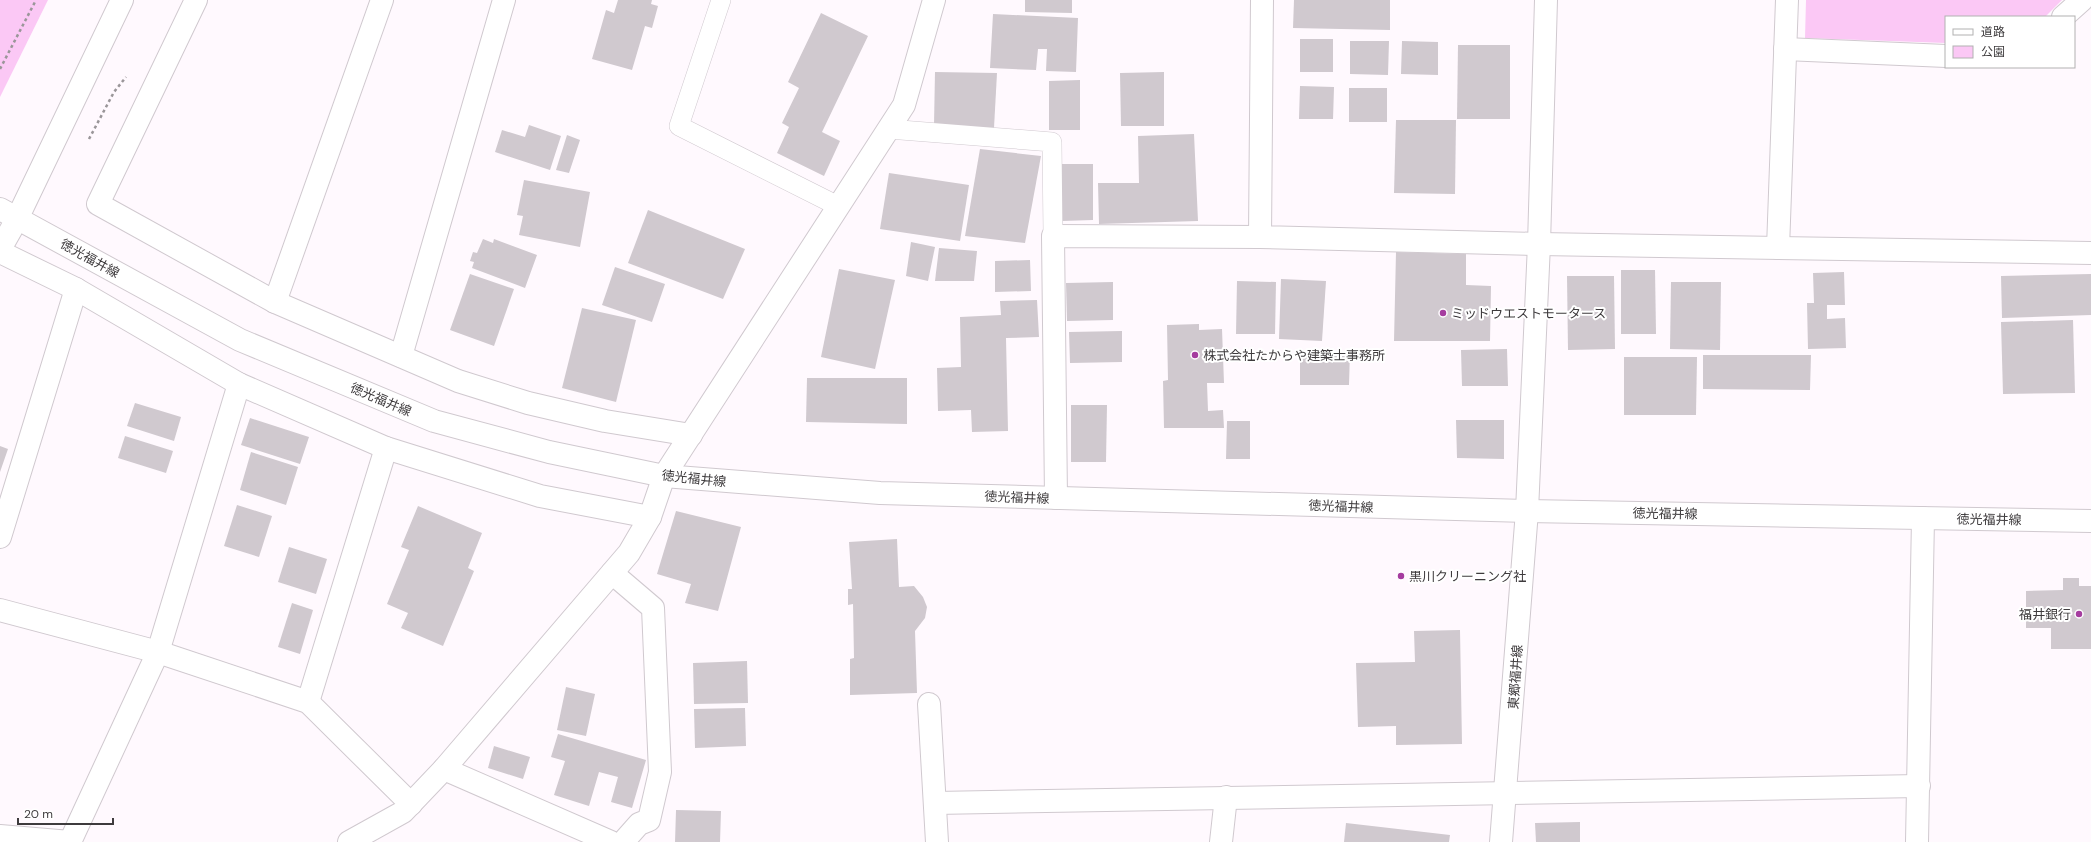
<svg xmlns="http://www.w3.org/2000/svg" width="2091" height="842" viewBox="0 0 2091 842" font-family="'DM Sans','Noto Sans JP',sans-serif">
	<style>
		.green { fill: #fbc8f5 }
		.building { fill: #d0c9cf }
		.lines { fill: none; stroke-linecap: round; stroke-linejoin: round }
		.service-casing { stroke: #d0c9cf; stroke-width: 20 }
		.minor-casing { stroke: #d0c9cf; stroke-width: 24 }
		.secondary-casing { stroke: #d0c9cf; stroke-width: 24 }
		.path { stroke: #9a9699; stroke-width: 2.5; stroke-dasharray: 3 3; stroke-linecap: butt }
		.service { stroke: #fff; stroke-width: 19 }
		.minor { stroke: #fff; stroke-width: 22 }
		.secondary { stroke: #fff; stroke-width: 22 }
		.poi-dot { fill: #a53c9f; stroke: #fff; stroke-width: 1.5 }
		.labels { text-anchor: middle; stroke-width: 4; stroke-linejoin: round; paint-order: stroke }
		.street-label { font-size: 13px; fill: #3e3b3d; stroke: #fff }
		.poi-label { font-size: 13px; fill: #3e3b3d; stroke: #fff; text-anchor: start }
	</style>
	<rect width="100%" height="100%" fill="#fff9fe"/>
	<!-- green -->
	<g class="green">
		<polygon points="0,0 48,0 0,97"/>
		<polygon points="1806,0 2062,0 2045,17 1946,17 1946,43 1805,38"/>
	</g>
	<!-- building -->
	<g class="building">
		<polygon points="618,0 652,0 651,4 658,6 652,28 645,26 632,70 592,59 606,10 614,13"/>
		<polygon points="1025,0 1072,0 1072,13 1025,12"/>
		<polygon points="1294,0 1390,0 1390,30 1293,28"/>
		<polygon points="821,13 868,36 822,132 840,141 824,176 777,153 789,127 782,123 799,88 788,82"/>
		<polygon points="993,14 1078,18 1076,72 1046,71 1047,49 1038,49 1036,70 990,68"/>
		<rect x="1300" y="39" width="33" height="33"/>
		<polygon points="1350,41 1389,41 1388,75 1350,74"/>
		<polygon points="1402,41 1438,42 1438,75 1401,74"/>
		<polygon points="1458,45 1510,45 1510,119 1457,119"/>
		<polygon points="935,72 997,73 994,128 934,125"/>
		<polygon points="1164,72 1164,126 1121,126 1120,73"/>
		<polygon points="1080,80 1080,130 1049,130 1049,81"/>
		<polygon points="1300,86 1334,87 1333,119 1299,119"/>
		<rect x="1349" y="88" width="38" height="34"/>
		<polygon points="1396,120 1456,120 1455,194 1394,193"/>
		<polygon points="529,125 561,136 550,170 495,152 502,130 525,137"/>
		<polygon points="1194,134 1198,221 1099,224 1098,183 1139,183 1138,136"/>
		<polygon points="567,135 580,140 569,173 556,170"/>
		<polygon points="980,149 1041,156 1025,243 965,236"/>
		<polygon points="1062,164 1093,164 1093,220 1062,221"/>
		<polygon points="889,173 969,185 960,241 880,229"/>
		<polygon points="524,180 590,192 580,247 519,235 523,216 517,215"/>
		<polygon points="648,210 745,249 723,299 628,263"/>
		<polygon points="483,239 493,243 494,239 537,255 525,288 472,268 474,262 470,261 473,252 477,253"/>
		<polygon points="911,242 935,247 928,281 906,276"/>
		<polygon points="939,248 977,251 974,281 935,281"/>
		<polygon points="1396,252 1466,254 1466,285 1491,286 1490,341 1394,341"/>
		<polygon points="1030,260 1031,291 995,292 995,261"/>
		<polygon points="615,267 665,284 652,322 602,305"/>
		<polygon points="839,269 895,280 875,369 821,357"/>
		<polygon points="1621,270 1655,270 1656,334 1621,334"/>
		<polygon points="1844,272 1845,305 1827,305 1827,319 1845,318 1846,348 1808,349 1807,303 1814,303 1813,273"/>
		<polygon points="470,274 514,289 494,346 450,330"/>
		<polygon points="2091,274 2091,315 2002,318 2001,276"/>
		<polygon points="1567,276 1614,276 1615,349 1568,350"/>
		<polygon points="1281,279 1326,281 1322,341 1279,339"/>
		<polygon points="1237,281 1276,282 1275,334 1236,334"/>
		<polygon points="1113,282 1113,320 1067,321 1066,283"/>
		<polygon points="1671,282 1721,282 1720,350 1670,349"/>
		<polygon points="1037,300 1039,337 1006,338 1008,431 972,432 971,410 938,411 937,368 961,367 960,317 1001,315 1000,301"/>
		<polygon points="582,308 636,320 616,402 562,388"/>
		<polygon points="2073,320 2075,393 2003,394 2001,322"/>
		<polygon points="1199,324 1199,330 1222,329 1224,383 1207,383 1208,411 1223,410 1224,428 1164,428 1163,381 1168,380 1167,325"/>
		<polygon points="1122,331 1122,362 1070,363 1069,332"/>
		<polygon points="1507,349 1508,386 1462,386 1461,350"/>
		<polygon points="1300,351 1350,351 1349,385 1300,385"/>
		<polygon points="1703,355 1811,355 1810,390 1703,389"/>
		<polygon points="1624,357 1697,357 1696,415 1624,415"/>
		<polygon points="807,378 907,378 907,424 806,422"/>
		<polygon points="135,403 181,417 174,441 127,426"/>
		<polygon points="1071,405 1107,405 1106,462 1071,462"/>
		<polygon points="250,418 309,437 300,464 241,445"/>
		<polygon points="1456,420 1504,420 1504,459 1457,458"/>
		<polygon points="1227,421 1250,421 1250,459 1226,459"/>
		<polygon points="125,436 173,451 166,473 118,458"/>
		<polygon points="0,446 8,449 0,472"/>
		<polygon points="251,452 298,467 286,505 240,490"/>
		<polygon points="237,505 272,516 259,557 224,546"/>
		<polygon points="418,506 482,533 468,568 474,571 443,646 401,628 408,613 387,604 409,550 401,547"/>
		<polygon points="676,511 741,527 718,611 685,603 691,584 657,574"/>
		<polygon points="897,539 899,587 914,586 923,597 927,607 925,618 915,631 917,693 850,695 850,659 854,658 853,604 848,605 848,589 852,589 849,542"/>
		<polygon points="289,547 327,559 316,594 278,582"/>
		<polygon points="2063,578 2079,578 2079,586 2091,586 2091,649 2051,649 2051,628 2026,628 2026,591 2063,590"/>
		<polygon points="292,603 313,610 300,654 278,647"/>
		<polygon points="1460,630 1462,744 1396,745 1396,726 1358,727 1356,663 1415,662 1414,631"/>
		<polygon points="747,661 748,703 694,704 693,663"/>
		<polygon points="566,687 595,694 586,736 557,730"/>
		<polygon points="745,708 746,746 695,748 694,709"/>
		<polygon points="558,734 646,760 632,808 611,802 618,777 599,772 589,806 554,795 565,761 551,757"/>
		<polygon points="494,746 530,757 523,779 488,768"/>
		<polygon points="676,810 721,811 720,842 675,842"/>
		<polygon points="1580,822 1580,842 1536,842 1535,823"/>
		<polygon points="1346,823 1450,835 1449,842 1344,842"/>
	</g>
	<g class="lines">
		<!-- service casing -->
		<g class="service-casing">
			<g id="service">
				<polyline points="721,0 679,126 838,206"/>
				<polyline points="888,129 1052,142 1053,236"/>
			</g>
		</g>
		<!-- minor casing -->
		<g class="minor-casing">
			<g id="minor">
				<polyline points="196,0 98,204 275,302 458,381 528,403 605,421 691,435"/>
				<polyline points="1262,0 1260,237 1539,244 2091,253"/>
				<polyline points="2063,17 2082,0"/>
				<polyline points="1785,49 1946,56"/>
				<polyline points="1778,248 1787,0"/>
				<polyline points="0,249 17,219 122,0"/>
				<polyline points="0,252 76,289 239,384 386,448 540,496 650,517"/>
				<polyline points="275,302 382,0"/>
				<polyline points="401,356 504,0"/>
				<polyline points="1056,498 1053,236 1260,237"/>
				<polyline points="1527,511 1539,244 1546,0"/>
				<polyline points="0,537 76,289"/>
				<polyline points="612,573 653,608 660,772 649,820 639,824 623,842"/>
				<polyline points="0,610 158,652 308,702 411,804"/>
				<polyline points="308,702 386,448"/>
				<polyline points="929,704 937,842"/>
				<polyline points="444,769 611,842"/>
				<polyline points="935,803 1919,786"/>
				<polyline points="0,836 70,842"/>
				<polyline points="70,842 158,652 239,384"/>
				<polyline points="349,842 403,812 444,769 629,553 650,517 664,476 904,105 934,0"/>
				<polyline points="1221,842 1226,797"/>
				<polyline points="1917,842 1923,518"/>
			</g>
		</g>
		<!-- secondary casing -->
		<g class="secondary-casing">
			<g id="secondary">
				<polyline points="0,209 240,340 434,421 549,452 664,476 880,493 1527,511 2091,521"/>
				<polyline points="1501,842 1527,511"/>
			</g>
		</g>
		<!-- path -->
		<g class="path">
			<polyline points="0,69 36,0"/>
			<polyline points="89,139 114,92 126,77"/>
		</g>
		<!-- service -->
		<use href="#service" class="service"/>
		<!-- minor -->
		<use href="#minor" class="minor"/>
		<!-- secondary -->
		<use href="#secondary" class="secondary"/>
	</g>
	<!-- markers -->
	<g class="poi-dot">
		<circle cx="1443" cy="313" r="4"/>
		<circle cx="1195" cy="355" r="4"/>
		<circle cx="1401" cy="576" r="4"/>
		<circle cx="2079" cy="614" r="4"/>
	</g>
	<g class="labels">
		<!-- street labels -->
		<g class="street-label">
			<text transform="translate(90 258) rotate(29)" y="5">徳光福井線</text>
			<text transform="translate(381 399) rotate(23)" y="5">徳光福井線</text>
			<text transform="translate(694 478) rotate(6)" y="5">徳光福井線</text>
			<text transform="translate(1017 497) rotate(2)" y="5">徳光福井線</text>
			<text transform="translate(1341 506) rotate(2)" y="5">徳光福井線</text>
			<text transform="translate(1665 513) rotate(1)" y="5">徳光福井線</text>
			<text transform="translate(1989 519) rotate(1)" y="5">徳光福井線</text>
			<text transform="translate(1515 677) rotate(-86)" y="5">東郷福井線</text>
		</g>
		<!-- poi labels -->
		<g class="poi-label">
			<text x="1451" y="318">ミッドウエストモータース</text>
			<text x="1203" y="360">株式会社たからや建築士事務所</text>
			<text x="1409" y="581">黒川クリーニング社</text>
			<text x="2071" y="619" text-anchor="end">福井銀行</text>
		</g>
	</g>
	<!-- legend -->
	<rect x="1945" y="16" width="130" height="52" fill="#ffffff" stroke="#b2b1b1"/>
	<rect x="1953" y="29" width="20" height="6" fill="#ffffff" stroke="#b2b1b1"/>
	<text x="1981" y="36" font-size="12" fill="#3e3b3d">道路</text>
	<rect x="1953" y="46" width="20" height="12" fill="#fbc8f5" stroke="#b2b1b1"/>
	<text x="1981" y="56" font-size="12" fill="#3e3b3d">公園</text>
	<!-- scale -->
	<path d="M18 818v6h95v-6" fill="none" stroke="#3e3b3d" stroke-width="2"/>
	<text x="24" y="818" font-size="12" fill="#3e3b3d" stroke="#ffffff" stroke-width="3" paint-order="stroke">20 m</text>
</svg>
